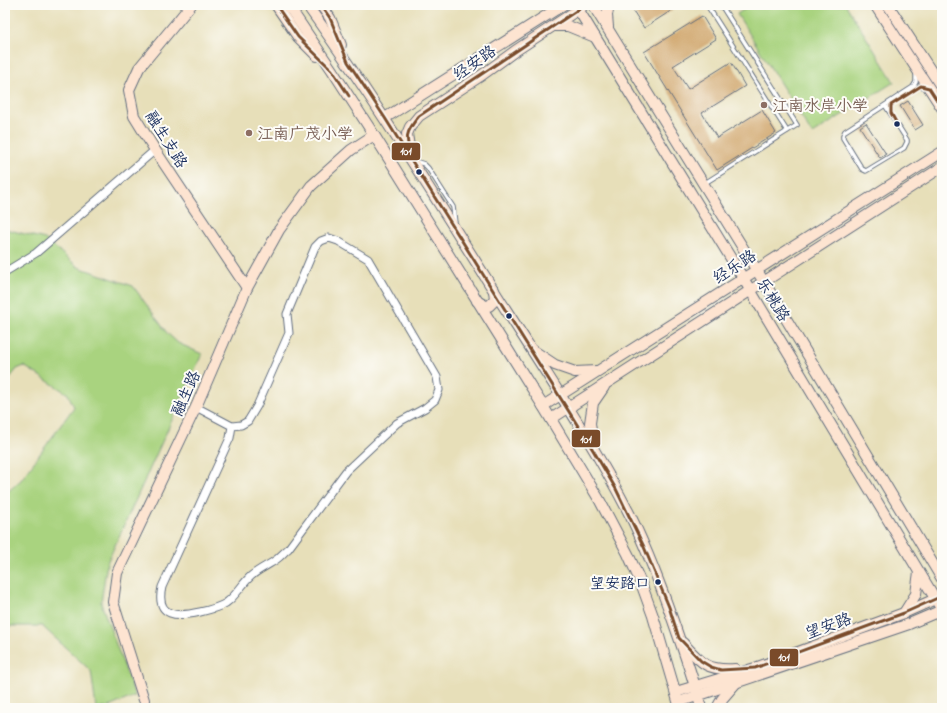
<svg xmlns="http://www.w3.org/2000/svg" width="947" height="713" viewBox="0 0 947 713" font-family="'Indie Flower','LXGW WenKai TC',sans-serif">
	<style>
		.green { fill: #a9d37f; stroke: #62816e }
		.building { fill: #d1a86f }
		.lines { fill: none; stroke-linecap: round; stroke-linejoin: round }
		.lane-casing { stroke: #626d7e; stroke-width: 5.5 }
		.street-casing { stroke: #626d7e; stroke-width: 9 }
		.secondary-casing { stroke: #626d7e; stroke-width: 12 }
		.lane { stroke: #fff; stroke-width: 3.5 }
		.street { stroke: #fff; stroke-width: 7 }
		.secondary { stroke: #fde4d1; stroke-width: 10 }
		.bus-1-casing { stroke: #fdfcf7; stroke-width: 6 }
		.bus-1 { stroke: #7a4b2a; stroke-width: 3 }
		.education-dot { fill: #8d6e63; stroke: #fdfcf7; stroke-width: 1.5 }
		.bus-dot { fill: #1b2f5e; stroke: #fdfcf7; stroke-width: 1.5 }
		.labels { text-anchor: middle; stroke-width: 4; stroke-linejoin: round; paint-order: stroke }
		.bus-label { font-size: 15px; fill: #1b2f5e; stroke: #fdfcf7; text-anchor: end }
		.street-label { font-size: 16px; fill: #1b2f5e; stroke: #fdfcf7 }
		.education-label { font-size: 16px; fill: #785e54; stroke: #fdfcf7; text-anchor: start }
		.line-badge { stroke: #fdfcf7; stroke-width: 1.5 }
		.badge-label { font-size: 11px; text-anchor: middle; font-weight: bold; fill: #fff }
	</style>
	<rect width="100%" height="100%" fill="#fdfcf7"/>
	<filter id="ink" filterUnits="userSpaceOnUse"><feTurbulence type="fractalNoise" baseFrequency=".025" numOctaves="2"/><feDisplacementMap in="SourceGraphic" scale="8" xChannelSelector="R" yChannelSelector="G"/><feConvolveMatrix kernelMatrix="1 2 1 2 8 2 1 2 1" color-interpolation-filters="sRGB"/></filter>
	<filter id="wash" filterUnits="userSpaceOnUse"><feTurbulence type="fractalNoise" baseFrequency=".012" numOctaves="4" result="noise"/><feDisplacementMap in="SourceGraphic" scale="16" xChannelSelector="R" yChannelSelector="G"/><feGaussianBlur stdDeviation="0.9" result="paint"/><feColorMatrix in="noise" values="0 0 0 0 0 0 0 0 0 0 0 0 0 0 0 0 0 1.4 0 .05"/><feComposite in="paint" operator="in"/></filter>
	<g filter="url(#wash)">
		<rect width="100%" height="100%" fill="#e7dfb9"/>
		<!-- green -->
		<g class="green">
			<polygon points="751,5 846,5 894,82 812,134 737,14"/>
			<polygon points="5,229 45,239 78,267 133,286 167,333 178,343 202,354 107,563 101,603 135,696 106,708 96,708 91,671 42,626 5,626 5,494 21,480 74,407 68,394 24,366 17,369 5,384"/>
		</g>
		<g id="blocks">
			<!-- building -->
			<g class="building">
				<polygon points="639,5 680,5 644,28 632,9"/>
				<polygon points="702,16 716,39 673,66 688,89 731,62 745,86 702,113 717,138 762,110 776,133 717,170 644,52"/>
				<polygon points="908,101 923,125 915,130 900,106"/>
				<polygon points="866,123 886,154 880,158 860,127"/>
			</g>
		</g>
	</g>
	<g filter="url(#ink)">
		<use href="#blocks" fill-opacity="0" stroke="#626d7e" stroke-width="1"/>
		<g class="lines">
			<!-- lane casing -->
			<g class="lane-casing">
				<g id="lane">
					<polyline points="707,5 787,131"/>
					<polyline points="885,105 907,140 907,142 904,148 866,171 862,169 843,138 843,135 845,131 913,87 916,82 916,74"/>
					<polyline points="890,112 890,107 893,103 918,87 926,87"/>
					<polyline points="415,161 424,164 428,168 453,207 455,223"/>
					<polyline points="705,183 797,125 721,5"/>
				</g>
			</g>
			<!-- street casing -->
			<g class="street-casing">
				<g id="street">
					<polyline points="5,272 36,253 155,150"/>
					<path d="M196,407l36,19 9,-1 7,-4 9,-15 32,-73 -2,-19 28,-67 6,-6 8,-3 9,3 30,18 69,118 2,13 -4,10 -10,8 -28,15 -51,48 -58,78c-4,3 -7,7 -11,10 -8,6 -18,10 -26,17 -9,8 -15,20 -25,27 -8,5 -17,7 -26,9 -22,5 -45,6 -38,-25l68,-149 2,-12"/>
				</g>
			</g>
			<!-- secondary casing -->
			<g class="secondary-casing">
				<g id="secondary">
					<polyline points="191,5 139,68 129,90 134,116 155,150 247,288"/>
					<polyline points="276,5 298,37 317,56"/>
					<polyline points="288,5 332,70 374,135 543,406 600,501 628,554 641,583 653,616 680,708"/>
					<path d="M307,5c67,94 128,192 189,289 46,73 96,146 135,223 19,39 34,80 48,121 8,23 16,46 22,70"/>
					<polyline points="321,5 330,18 341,45"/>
					<polyline points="578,5 578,9 743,278 942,610"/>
					<polyline points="593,5 764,282 942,579"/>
					<polyline points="875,5 942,108"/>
					<polyline points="888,5 942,88"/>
					<polyline points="554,26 568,26 595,37"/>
					<polyline points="608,27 607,15 609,5"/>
					<polyline points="385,118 563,5"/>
					<polyline points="410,153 407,134 410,127 419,116 482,75 515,51 582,7"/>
					<polyline points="477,301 486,306 489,306 495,300 494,290"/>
					<polyline points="534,351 555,365 575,372 597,371"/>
					<polyline points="543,406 942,152"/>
					<polyline points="551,419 942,167"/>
					<polyline points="593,446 590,423 593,403 604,387"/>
					<polyline points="904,613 916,594 919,572"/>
					<path d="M683,643c18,20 24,28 52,26"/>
					<polyline points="676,692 755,668 904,613 942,596"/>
					<polyline points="144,700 113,602 117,573 196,407 247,288 279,230 311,186 351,150 374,135"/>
					<polyline points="679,702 909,624 942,610"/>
					<polyline points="717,708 722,699 735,684"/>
				</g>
			</g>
			<!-- lane -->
			<use href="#lane" class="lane"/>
			<!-- street -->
			<use href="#street" class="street"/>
			<!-- secondary -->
			<use href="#secondary" class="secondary"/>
			<!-- bus-1 casing -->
			<g class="bus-1-casing">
				<g id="bus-1">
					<polyline points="276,5 298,37 332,70 349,96"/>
					<polyline points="321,5 330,18 348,62 385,118 593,450 616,489 644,547 669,607 679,638 701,661 711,667 721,670 755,668 904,613 942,596"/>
					<polyline points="897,124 891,113 891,105 921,86 929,88 942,108"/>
					<path d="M411,159c-5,-22 -7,-25 8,-43l166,-111"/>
				</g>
			</g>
			<!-- bus-1 -->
			<use href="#bus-1" class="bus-1"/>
		</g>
	</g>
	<!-- markers -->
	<g class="education-dot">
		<circle cx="764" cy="105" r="4"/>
		<circle cx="249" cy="133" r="4"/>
	</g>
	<g class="bus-dot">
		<circle cx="897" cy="124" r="3.5"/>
		<circle cx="419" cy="172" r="3.5"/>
		<circle cx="509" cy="316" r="3.5"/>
		<circle cx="658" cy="582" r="3.5"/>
	</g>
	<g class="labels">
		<!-- bus labels -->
		<g class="bus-label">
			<text x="650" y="588">望安路口</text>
		</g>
		<!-- street labels -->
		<g class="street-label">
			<text transform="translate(474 62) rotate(-35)" y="6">经安路</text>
			<text transform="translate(167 139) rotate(58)" y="6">融生支路</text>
			<text transform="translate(734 266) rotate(-33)" y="6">经乐路</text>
			<text transform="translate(774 299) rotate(59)" y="6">乐桃路</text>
			<text transform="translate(185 393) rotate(-66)" y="6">融生路</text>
			<text transform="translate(828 625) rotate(-20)" y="6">望安路</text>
		</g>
		<!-- education labels -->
		<g class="education-label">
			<text x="772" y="111">江南水岸小学</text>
			<text x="257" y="139">江南广茂小学</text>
		</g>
	</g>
	<g class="line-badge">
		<rect x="391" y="142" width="30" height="19" rx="4" fill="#7a4b2a"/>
		<rect x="571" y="429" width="30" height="19" rx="4" fill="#7a4b2a"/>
		<rect x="769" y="648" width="30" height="19" rx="4" fill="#7a4b2a"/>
	</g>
	<g class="badge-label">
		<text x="406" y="155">101</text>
		<text x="586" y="443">101</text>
		<text x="784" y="661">101</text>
	</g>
	<!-- margin -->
	<rect width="947" height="713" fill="none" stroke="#fdfcf7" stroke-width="20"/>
</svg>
